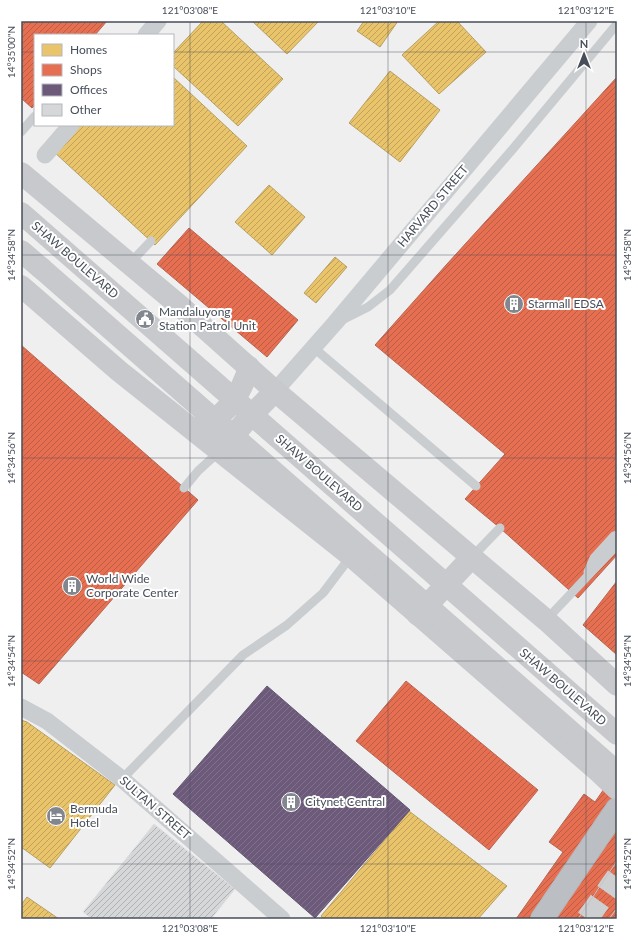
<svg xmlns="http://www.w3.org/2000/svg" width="638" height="940" viewBox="0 0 638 940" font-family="Lato,sans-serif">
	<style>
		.homes { fill: url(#homes-hatch); stroke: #b8a165 }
		.shops { fill: url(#shops-hatch); stroke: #b76553 }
		.offices { fill: url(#offices-hatch); stroke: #625670 }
		.building { fill: url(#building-hatch); stroke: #e0e1e2 }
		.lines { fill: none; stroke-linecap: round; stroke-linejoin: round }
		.highway-tunnel { stroke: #cdcfd1; stroke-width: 22; stroke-dasharray: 22 11; stroke-linecap: butt }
		.highway-casing { stroke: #b4b7bd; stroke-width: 24 }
		.lane { stroke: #cacdd0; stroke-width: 9 }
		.street { stroke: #cacdd0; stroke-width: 17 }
		.primary { stroke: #c7c9cc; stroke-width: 22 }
		.highway { stroke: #bbbfc4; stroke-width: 22 }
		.tram { stroke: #c4c6c8; stroke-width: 1 }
		.primary-bridge { stroke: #c7c9cc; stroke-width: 22 }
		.ticks { fill: none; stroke: #474e59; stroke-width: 1; stroke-opacity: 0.45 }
		.labels { text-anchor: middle; stroke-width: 4; stroke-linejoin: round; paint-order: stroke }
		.street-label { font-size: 12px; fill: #474e59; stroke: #fff }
		.poi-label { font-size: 12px; fill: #474e59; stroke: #fff; text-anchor: start }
		.neatline { fill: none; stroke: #474e59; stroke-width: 1.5 }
		.ticks-label { font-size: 10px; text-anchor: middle; fill: #474e59 }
	</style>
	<defs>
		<pattern id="homes-hatch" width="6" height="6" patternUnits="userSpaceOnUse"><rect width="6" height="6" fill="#e9c46a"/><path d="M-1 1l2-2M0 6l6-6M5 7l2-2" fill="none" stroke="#bfa15a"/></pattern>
		<pattern id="shops-hatch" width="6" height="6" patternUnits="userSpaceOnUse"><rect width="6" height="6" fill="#e76f51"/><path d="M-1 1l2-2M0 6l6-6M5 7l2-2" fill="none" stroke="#bd5d46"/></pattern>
		<pattern id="offices-hatch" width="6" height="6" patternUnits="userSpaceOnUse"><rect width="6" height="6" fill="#6d597a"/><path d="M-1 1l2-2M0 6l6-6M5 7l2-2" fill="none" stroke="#7f708b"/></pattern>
		<pattern id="building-hatch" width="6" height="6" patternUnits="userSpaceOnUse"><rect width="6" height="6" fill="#d6d7d9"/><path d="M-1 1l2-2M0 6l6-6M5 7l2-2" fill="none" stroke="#afb1b3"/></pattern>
	</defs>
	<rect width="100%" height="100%" fill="#efefef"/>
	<!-- homes -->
	<g class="homes">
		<polygon points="203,21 221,21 283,79 238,126 173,66 173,53"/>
		<polygon points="252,21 319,21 287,54"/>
		<polygon points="364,21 398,21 380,47 357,31"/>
		<polygon points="439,21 457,21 486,52 439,94 402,55"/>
		<polygon points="390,71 440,110 400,162 349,123"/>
		<polygon points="173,77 247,146 155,245 53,151 78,125 173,125"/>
		<polygon points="269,185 305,217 272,255 235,222"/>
		<polygon points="335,257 347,267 316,303 304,293"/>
		<polygon points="21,720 27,722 115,785 50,868 21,847"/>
		<polygon points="409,811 507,886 478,919 324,919 321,916"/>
		<polygon points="27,897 59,919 21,919 21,905"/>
	</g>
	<!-- shops -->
	<g class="shops">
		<polygon points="21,21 107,21 95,35 35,35 35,105 32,108 21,98"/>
		<polygon points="617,77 617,555 578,598 500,528 465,499 505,454 375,345 447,264"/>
		<polygon points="189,228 298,320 267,357 157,264"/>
		<polygon points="21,345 198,500 39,684 21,672"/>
		<polygon points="617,581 617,655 583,625"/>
		<polygon points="406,681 538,790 489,850 356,741"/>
		<polygon points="617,770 617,919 516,919 563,852 549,842 584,794 595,802"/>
	</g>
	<!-- offices -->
	<polygon class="offices" points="267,686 410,810 315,918 173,794"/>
	<!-- building -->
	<polygon class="building" points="154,824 235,889 211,919 92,919 83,912"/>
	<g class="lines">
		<!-- highway-tunnel -->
		<polyline class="highway-tunnel" points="587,919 617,877"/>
		<!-- highway casing -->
		<g class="highway-casing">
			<polyline id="highway" points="542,919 617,809"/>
		</g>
		<!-- lane -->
		<g class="lane">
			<polyline points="21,132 35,116"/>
			<polyline points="129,264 151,241"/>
			<polyline points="342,320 368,307 390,290 512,150 617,24"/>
			<polyline points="314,348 476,486"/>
			<polyline points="184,488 198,471 220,451"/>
			<polyline points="472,557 500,528"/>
			<polyline points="588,572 594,558 614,536 617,535"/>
			<polyline points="546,620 617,545"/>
			<polyline points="122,779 243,655 287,625 323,593 351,556"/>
		</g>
		<!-- street -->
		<g class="street">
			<polyline points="146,35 158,21"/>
			<polyline points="45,155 71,125"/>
			<polyline points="275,391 335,323 589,21"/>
			<polyline points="21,707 47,721 122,779 282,919"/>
		</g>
		<!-- primary -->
		<g class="primary">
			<polyline points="21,173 180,306 275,391 546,620 617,685"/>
			<polyline points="21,213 61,248"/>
			<polyline points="21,251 41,268"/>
			<polyline points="21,286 119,371 351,556 599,772 617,789"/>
			<path d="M198,428c28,-11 43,-33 51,-61"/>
			<polyline points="221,450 245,422 275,391"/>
			<polyline points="418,615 472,557"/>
		</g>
		<!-- highway -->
		<use href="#highway" class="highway"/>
		<!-- tram -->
		<g class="tram">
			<polyline points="578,919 617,861"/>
			<polyline points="609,919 617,908"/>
		</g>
		<!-- primary-bridge -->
		<g class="primary-bridge">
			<polyline points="61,248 617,734"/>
			<polyline points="41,268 617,772"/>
		</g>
	</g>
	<!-- ticks -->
	<path class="ticks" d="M190,21v898M388,21v898M586,21v898M21,52h14M173,52h444M21,255h596M21,458h596M21,661h596M21,864h596"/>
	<!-- icons -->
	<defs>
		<g id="building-disc" transform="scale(1)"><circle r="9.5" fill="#82868e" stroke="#fff"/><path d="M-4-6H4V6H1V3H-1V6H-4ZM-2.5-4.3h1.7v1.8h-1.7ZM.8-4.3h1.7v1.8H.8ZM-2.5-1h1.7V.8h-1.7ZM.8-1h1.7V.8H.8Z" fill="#fff"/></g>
		<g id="civic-disc" transform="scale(1)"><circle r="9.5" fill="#82868e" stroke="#fff"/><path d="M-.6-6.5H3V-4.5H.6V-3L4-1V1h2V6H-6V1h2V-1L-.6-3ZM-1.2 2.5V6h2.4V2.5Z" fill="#fff"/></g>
		<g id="hotel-disc" transform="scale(1)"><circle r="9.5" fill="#82868e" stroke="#fff"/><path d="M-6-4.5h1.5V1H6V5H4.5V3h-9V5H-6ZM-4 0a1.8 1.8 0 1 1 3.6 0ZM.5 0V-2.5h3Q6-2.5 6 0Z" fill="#fff"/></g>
	</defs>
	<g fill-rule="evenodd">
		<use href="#building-disc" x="514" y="304"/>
		<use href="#civic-disc" x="145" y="319"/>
		<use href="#building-disc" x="72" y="586"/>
		<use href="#building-disc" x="291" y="802"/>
		<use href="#hotel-disc" x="56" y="816"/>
	</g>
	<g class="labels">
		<!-- street labels -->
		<g class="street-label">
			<text transform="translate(433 206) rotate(-50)" y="4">HARVARD STREET</text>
			<text transform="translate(75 260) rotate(41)" y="4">SHAW BOULEVARD</text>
			<text transform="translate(319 473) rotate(41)" y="4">SHAW BOULEVARD</text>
			<text transform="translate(563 687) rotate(41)" y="4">SHAW BOULEVARD</text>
			<text transform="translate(155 808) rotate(41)" y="4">SULTAN STREET</text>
		</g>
		<!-- poi labels -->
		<g class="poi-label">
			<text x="528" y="308">Starmall EDSA</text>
			<text x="159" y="316">Mandaluyong<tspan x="159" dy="14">Station Patrol Unit</tspan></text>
			<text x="86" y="583">World Wide<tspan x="86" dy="14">Corporate Center</tspan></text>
			<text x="305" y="806">Citynet Central</text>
			<text x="70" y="813">Bermuda<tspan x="70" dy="14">Hotel</tspan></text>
		</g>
	</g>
	<!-- border -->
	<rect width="638" height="940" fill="none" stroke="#ffffff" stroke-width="44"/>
	<!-- legend -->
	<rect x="34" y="34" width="140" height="92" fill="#ffffff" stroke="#b5b8bd"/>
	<rect x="42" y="44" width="20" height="12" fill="#e9c46a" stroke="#b5b8bd"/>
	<text x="70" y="54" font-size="12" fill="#474e59">Homes</text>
	<rect x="42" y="64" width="20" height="12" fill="#e76f51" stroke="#b5b8bd"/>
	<text x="70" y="74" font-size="12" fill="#474e59">Shops</text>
	<rect x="42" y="84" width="20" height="12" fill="#6d597a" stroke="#b5b8bd"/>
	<text x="70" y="94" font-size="12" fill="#474e59">Offices</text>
	<rect x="42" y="104" width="20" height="12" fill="#d6d7d9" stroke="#b5b8bd"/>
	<text x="70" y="114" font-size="12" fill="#474e59">Other</text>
	<!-- north arrow -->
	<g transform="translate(584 54)" stroke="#ffffff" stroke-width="3" paint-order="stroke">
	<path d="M0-3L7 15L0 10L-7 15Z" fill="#474e59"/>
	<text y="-6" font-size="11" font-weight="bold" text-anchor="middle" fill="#474e59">N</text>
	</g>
	<rect x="22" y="22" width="594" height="896" class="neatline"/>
	<g class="ticks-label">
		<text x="190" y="14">121°03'08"E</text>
		<text x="388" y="14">121°03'10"E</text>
		<text x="586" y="14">121°03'12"E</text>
		<text transform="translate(11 52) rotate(-90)" y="4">14°35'00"N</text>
		<text transform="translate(11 255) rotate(-90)" y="4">14°34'58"N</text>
		<text transform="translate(627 255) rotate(-90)" y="4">14°34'58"N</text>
		<text transform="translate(11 458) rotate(-90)" y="4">14°34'56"N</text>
		<text transform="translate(627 458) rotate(-90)" y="4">14°34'56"N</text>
		<text transform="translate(11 661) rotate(-90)" y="4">14°34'54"N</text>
		<text transform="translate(627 661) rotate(-90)" y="4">14°34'54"N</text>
		<text transform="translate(11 864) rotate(-90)" y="4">14°34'52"N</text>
		<text transform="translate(627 864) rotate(-90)" y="4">14°34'52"N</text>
		<text x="190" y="932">121°03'08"E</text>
		<text x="388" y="932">121°03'10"E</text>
		<text x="586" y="932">121°03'12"E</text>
	</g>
</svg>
